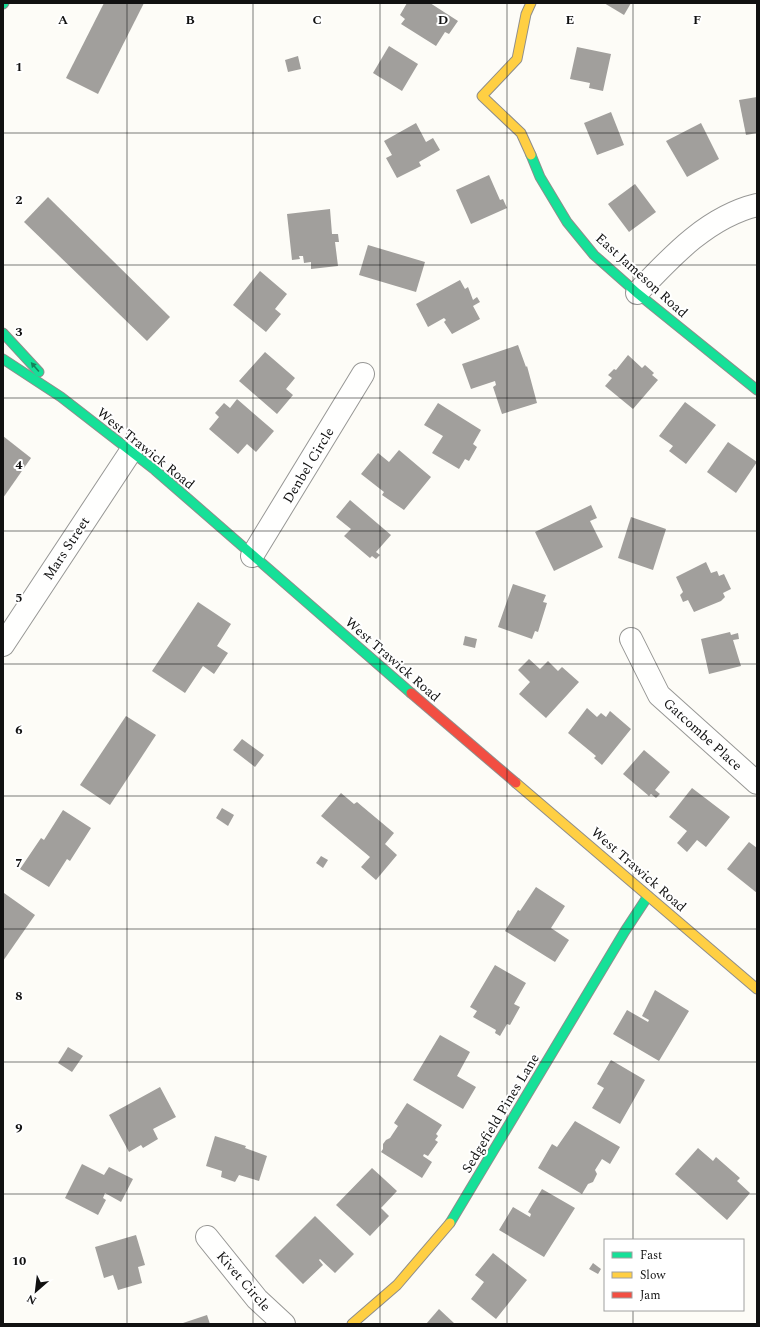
<svg xmlns="http://www.w3.org/2000/svg" width="760" height="1327" viewBox="0 0 760 1327" font-family="Spectral,serif">
	<style>
		.building { fill: #a19f9c }
		.lines { fill: none; stroke-linecap: round; stroke-linejoin: round }
		.street-casing { stroke: #979795; stroke-width: 24 }
		.fast-casing { stroke: #8e8d8b; stroke-width: 11 }
		.slow-casing { stroke: #8e8d8b; stroke-width: 11 }
		.jam-casing { stroke: #8e8d8b; stroke-width: 11 }
		.street { stroke: #fffffe; stroke-width: 22 }
		.fast { stroke: #16e098; stroke-width: 9 }
		.slow { stroke: #ffcf43; stroke-width: 9 }
		.jam { stroke: #f24e42; stroke-width: 9 }
		.oneway { fill: #14835b }
		.grid { fill: none; stroke: #111; stroke-width: 1; stroke-opacity: 0.55 }
		.labels { text-anchor: middle; stroke-width: 4; stroke-linejoin: round; paint-order: stroke }
		.street-label { font-size: 14px; fill: #111; stroke: #fff }
		.grid-label { font-size: 13px; text-anchor: middle; font-weight: bold; fill: #111; stroke: #fff; stroke-width: 4; stroke-linejoin: round; paint-order: stroke }
	</style>
	<rect width="100%" height="100%" fill="#fdfcf7"/>
	<!-- building -->
	<g class="building">
		<polygon points="104,3 144,3 98,94 66,78"/>
		<polygon points="407,3 430,3 458,21 449,34 445,32 436,46 401,24 405,19 400,15"/>
		<polygon points="604,3 631,3 624,15"/>
		<polygon points="389,46 418,64 402,91 373,73"/>
		<polygon points="577,47 611,54 603,91 589,88 590,83 570,79"/>
		<polygon points="298,56 301,69 288,72 285,60"/>
		<polygon points="757,97 757,133 746,135 739,100"/>
		<polygon points="611,112 624,145 597,155 584,123"/>
		<polygon points="416,123 426,142 433,138 440,150 419,162 421,166 397,178 386,158 392,155 384,141"/>
		<polygon points="701,123 719,159 687,177 666,141"/>
		<polygon points="489,175 500,200 503,199 507,208 471,224 456,190"/>
		<polygon points="635,184 656,212 629,232 608,204"/>
		<polygon points="48,197 170,317 147,341 24,222"/>
		<polygon points="330,209 332,234 338,234 339,242 335,242 338,266 311,269 311,262 304,263 303,256 299,256 300,259 292,260 287,214"/>
		<polygon points="368,245 425,262 416,292 359,275"/>
		<polygon points="260,271 287,294 275,309 281,314 266,332 233,305"/>
		<polygon points="460,280 465,289 468,287 473,300 477,297 480,302 473,306 480,319 452,334 444,322 446,320 444,318 428,327 416,304"/>
		<polygon points="518,345 526,367 527,366 537,403 502,414 493,387 496,385 495,381 471,389 462,364"/>
		<polygon points="265,352 295,378 286,389 293,395 277,414 239,381"/>
		<polygon points="628,355 642,368 645,365 654,373 652,375 658,380 633,409 605,386 612,378 608,375 614,369 616,370"/>
		<polygon points="237,399 274,431 256,452 247,444 238,454 209,429 219,417 215,413 224,403 230,408"/>
		<polygon points="685,402 716,425 686,464 669,451 673,446 659,436"/>
		<polygon points="438,403 481,430 473,444 477,447 469,461 465,459 459,469 432,453 443,436 424,425"/>
		<polygon points="3,436 31,458 3,498"/>
		<polygon points="728,442 757,462 736,493 707,472"/>
		<polygon points="399,450 431,477 404,510 382,495 384,492 361,474 378,453 389,462"/>
		<polygon points="350,500 391,535 376,552 380,555 376,559 372,556 370,558 344,536 351,529 336,517"/>
		<polygon points="591,505 597,518 590,521 603,547 554,571 535,532"/>
		<polygon points="631,517 666,529 653,570 618,558"/>
		<polygon points="706,562 711,573 717,571 719,576 724,574 731,589 723,593 725,597 721,601 694,612 688,600 683,602 680,595 683,592 676,577"/>
		<polygon points="513,584 546,595 543,602 547,603 538,632 535,631 532,639 498,627"/>
		<polygon points="198,602 231,624 217,646 228,653 214,674 203,666 185,693 152,671"/>
		<polygon points="730,632 731,635 738,633 739,639 733,640 741,666 709,674 701,639"/>
		<polygon points="465,636 477,639 475,648 463,645"/>
		<polygon points="529,659 540,669 548,661 558,671 562,667 579,682 546,718 519,694 530,682 518,670"/>
		<polygon points="587,708 597,717 601,713 606,717 610,711 631,729 602,765 594,758 596,756 568,733"/>
		<polygon points="126,716 156,735 110,805 80,785"/>
		<polygon points="242,739 264,755 255,767 233,750"/>
		<polygon points="644,750 670,772 655,790 660,794 656,798 651,794 649,796 623,774"/>
		<polygon points="692,788 730,817 706,847 697,840 687,852 677,843 687,831 669,817"/>
		<polygon points="341,793 354,804 357,802 394,833 385,844 397,855 376,880 361,867 370,857 321,816"/>
		<polygon points="222,808 234,815 228,826 216,818"/>
		<polygon points="63,810 91,828 70,861 67,859 49,887 20,869 41,838 44,840"/>
		<polygon points="749,842 757,848 757,893 727,869"/>
		<polygon points="321,856 328,860 323,868 316,863"/>
		<polygon points="536,887 565,906 551,928 569,940 555,962 505,931 518,910 520,911"/>
		<polygon points="4,893 35,915 3,961 3,894"/>
		<polygon points="495,965 526,983 514,1004 520,1007 510,1025 507,1024 500,1036 495,1033 496,1030 473,1017 477,1011 470,1007"/>
		<polygon points="655,990 689,1011 659,1061 613,1034 627,1010 648,1022 649,1020 642,1016"/>
		<polygon points="440,1035 470,1052 457,1076 476,1087 463,1109 413,1080"/>
		<polygon points="68,1047 83,1056 72,1072 58,1063"/>
		<polygon points="611,1060 645,1080 620,1124 592,1108 604,1088 597,1084"/>
		<polygon points="160,1087 176,1117 153,1129 158,1139 143,1148 141,1145 129,1152 109,1115"/>
		<polygon points="407,1103 442,1125 436,1134 438,1136 435,1140 438,1142 428,1156 424,1154 423,1156 432,1162 422,1178 381,1152 383,1149 383,1144 386,1140 390,1138 398,1126 394,1123"/>
		<polygon points="575,1121 620,1147 610,1164 602,1159 595,1170 597,1174 593,1182 588,1184 582,1194 538,1168 552,1144 557,1147"/>
		<polygon points="215,1136 246,1146 245,1148 267,1156 259,1181 239,1175 235,1182 221,1177 222,1171 206,1166"/>
		<polygon points="698,1148 713,1161 716,1157 740,1178 737,1181 750,1193 727,1220 675,1174"/>
		<polygon points="82,1164 104,1175 109,1167 133,1179 121,1202 105,1193 103,1198 106,1200 98,1215 65,1198"/>
		<polygon points="372,1168 397,1191 381,1208 389,1216 370,1236 336,1205"/>
		<polygon points="542,1189 575,1208 544,1257 499,1230 513,1207 530,1217 531,1214 528,1212"/>
		<polygon points="315,1216 354,1254 335,1273 320,1259 319,1260 323,1265 303,1284 275,1256"/>
		<polygon points="136,1235 145,1265 138,1267 142,1283 118,1290 113,1275 104,1278 95,1247"/>
		<polygon points="493,1253 527,1280 496,1319 471,1299 484,1282 475,1275"/>
		<polygon points="593,1263 601,1269 598,1274 589,1269"/>
		<polygon points="439,1309 455,1324 426,1324"/>
		<polygon points="207,1315 210,1324 180,1324"/>
	</g>
	<g class="lines">
		<!-- street casing -->
		<g class="street-casing">
			<g id="street">
				<path d="M637,293c33,-35 70,-76 120,-88"/>
				<polyline points="252,556 363,374"/>
				<polyline points="631,639 659,695 757,783"/>
				<polyline points="3,645 131,451"/>
				<polyline points="207,1237 257,1299 284,1324"/>
			</g>
		</g>
		<!-- fast casing -->
		<g class="fast-casing">
			<g id="fast">
				<polyline points="3,4 4,3"/>
				<polyline points="531,155 540,177 567,222 594,255 637,293 757,390"/>
				<polyline points="3,333 39,372"/>
				<polyline points="3,359 61,397 155,470 411,693"/>
				<polyline points="450,1223 625,931 648,896"/>
			</g>
		</g>
		<!-- slow casing -->
		<g class="slow-casing">
			<g id="slow">
				<polyline points="531,155 521,133 482,96 517,59 526,14 531,3"/>
				<polyline points="516,783 757,989"/>
				<polyline points="352,1324 397,1285 450,1223"/>
			</g>
		</g>
		<!-- jam casing -->
		<g class="jam-casing">
			<polyline id="jam" points="411,693 516,783"/>
		</g>
		<!-- street -->
		<use href="#street" class="street"/>
		<!-- fast -->
		<use href="#fast" class="fast"/>
		<!-- slow -->
		<use href="#slow" class="slow"/>
		<!-- jam -->
		<use href="#jam" class="jam"/>
	</g>
	<!-- one-way arrows -->
	<defs><path id="oneway-solid" d="M-6-.8H1V-3.2L6.5 0L1 3.2V.8H-6Z"/></defs>
	<use class="oneway" href="#oneway-solid" transform="translate(35 367) rotate(-131)"/>
	<!-- grid -->
	<path class="grid" d="M127,3v1321M253,3v1321M380,3v1321M507,3v1321M633,3v1237M3,133h754M3,265h754M3,398h754M3,531h754M3,664h754M3,796h754M3,929h754M3,1062h754M3,1194h754M633,1310v14"/>
	<g class="labels">
		<!-- street labels -->
		<g class="street-label">
			<text transform="translate(642 275) rotate(42)" y="5">East Jameson Road</text>
			<text transform="translate(146 448) rotate(39)" y="5">West Trawick Road</text>
			<text transform="translate(308 465) rotate(-59)" y="5">Denbel Circle</text>
			<text transform="translate(66 548) rotate(-57)" y="5">Mars Street</text>
			<text transform="translate(393 659) rotate(41)" y="5">West Trawick Road</text>
			<text transform="translate(703 734) rotate(42)" y="5">Gatcombe Place</text>
			<text transform="translate(639 869) rotate(41)" y="5">West Trawick Road</text>
			<text transform="translate(500 1113) rotate(-59)" y="5">Sedgefield Pines Lane</text>
			<text transform="translate(244 1281) rotate(49)" y="5">Kivet Circle</text>
		</g>
	</g>
	<g class="grid-label">
		<text x="63" y="24">A</text>
		<text x="190" y="24">B</text>
		<text x="317" y="24">C</text>
		<text x="443" y="24">D</text>
		<text x="570" y="24">E</text>
		<text x="697" y="24">F</text>
		<text x="19" y="71">1</text>
		<text x="19" y="204">2</text>
		<text x="19" y="336">3</text>
		<text x="19" y="469">4</text>
		<text x="19" y="602">5</text>
		<text x="19" y="734">6</text>
		<text x="19" y="867">7</text>
		<text x="19" y="1000">8</text>
		<text x="19" y="1132">9</text>
		<text x="19" y="1265">10</text>
	</g>
	<!-- border -->
	<rect width="760" height="1327" fill="none" stroke="#111111" stroke-width="8"/>
	<!-- legend -->
	<rect x="604" y="1239" width="140" height="72" fill="#ffffff" stroke="#a0a0a0"/>
	<rect x="612" y="1252" width="20" height="6" fill="#16e098" stroke="#a0a0a0"/>
	<text x="640" y="1259" font-size="12" fill="#111111">Fast</text>
	<rect x="612" y="1272" width="20" height="6" fill="#ffcf43" stroke="#a0a0a0"/>
	<text x="640" y="1279" font-size="12" fill="#111111">Slow</text>
	<rect x="612" y="1292" width="20" height="6" fill="#f24e42" stroke="#a0a0a0"/>
	<text x="640" y="1299" font-size="12" fill="#111111">Jam</text>
	<!-- north arrow -->
	<g transform="translate(36 1291) rotate(208)" stroke="#ffffff" stroke-width="3" paint-order="stroke">
	<path d="M0-3L7 15L0 10L-7 15Z" fill="#111111"/>
	<text y="-6" font-size="11" font-weight="bold" text-anchor="middle" fill="#111111">N</text>
	</g>
</svg>
